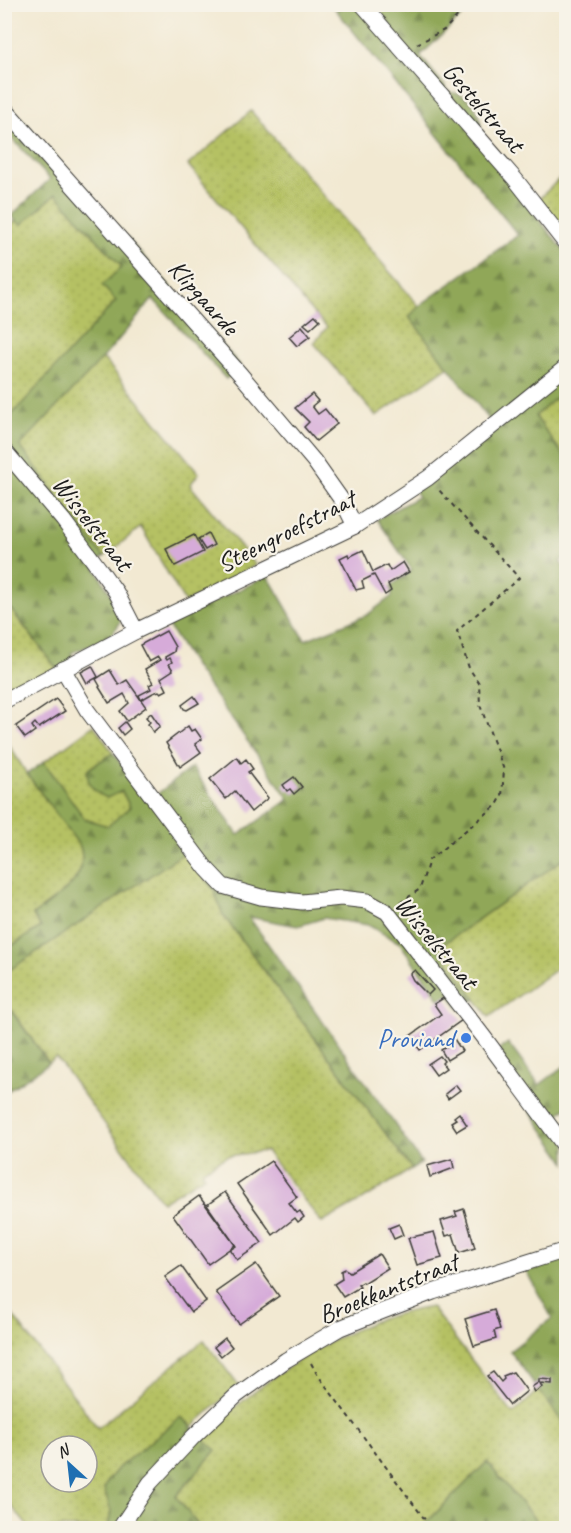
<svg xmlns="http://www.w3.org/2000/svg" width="571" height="1533" viewBox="0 0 571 1533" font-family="Caveat,sans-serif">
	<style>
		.grass { fill: url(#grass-dots); stroke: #686e40; stroke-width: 1.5; fill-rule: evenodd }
		.forest { fill: url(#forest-firs); stroke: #56623a; stroke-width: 1.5 }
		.building { fill: #d6abd9 }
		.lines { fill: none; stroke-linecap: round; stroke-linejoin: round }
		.street-casing { stroke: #3c3b37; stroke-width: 17 }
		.path { stroke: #3c3b37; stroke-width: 2; stroke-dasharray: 4.5 4.5; stroke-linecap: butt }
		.street { stroke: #fff; stroke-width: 15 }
		.shop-dot { fill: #3f7fe0; stroke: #f7f3e8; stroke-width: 2 }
		.labels { text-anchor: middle; stroke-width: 4.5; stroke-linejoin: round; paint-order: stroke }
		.street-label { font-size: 26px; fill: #1c1c1c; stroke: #f7f3e8 }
		.shop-label { font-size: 26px; fill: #366cbe; stroke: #f7f3e8; text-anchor: end }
	</style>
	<defs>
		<pattern id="grass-dots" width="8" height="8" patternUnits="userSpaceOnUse" patternTransform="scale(1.5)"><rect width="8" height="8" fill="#b5c163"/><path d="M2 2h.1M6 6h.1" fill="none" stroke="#9ba555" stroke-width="1.8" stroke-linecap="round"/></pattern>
		<pattern id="forest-firs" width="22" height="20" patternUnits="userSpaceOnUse" patternTransform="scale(1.5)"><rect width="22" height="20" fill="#90a759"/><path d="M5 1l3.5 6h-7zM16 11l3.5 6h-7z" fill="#758749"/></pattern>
	</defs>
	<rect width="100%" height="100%" fill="#f7f3e8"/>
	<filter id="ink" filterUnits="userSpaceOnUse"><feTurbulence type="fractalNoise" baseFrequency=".0167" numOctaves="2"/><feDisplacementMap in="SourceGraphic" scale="12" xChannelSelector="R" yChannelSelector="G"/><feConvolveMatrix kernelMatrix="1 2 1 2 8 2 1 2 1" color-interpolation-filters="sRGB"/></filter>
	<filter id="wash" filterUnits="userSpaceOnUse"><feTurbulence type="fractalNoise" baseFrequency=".008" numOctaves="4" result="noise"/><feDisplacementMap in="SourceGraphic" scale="24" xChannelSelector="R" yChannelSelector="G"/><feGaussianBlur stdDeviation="1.35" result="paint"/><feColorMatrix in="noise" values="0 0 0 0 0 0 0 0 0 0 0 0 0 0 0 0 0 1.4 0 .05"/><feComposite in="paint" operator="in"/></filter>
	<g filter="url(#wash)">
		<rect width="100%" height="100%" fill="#f2e9d2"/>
		<!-- grass -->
		<g class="grass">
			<polygon points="251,111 419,306 410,318 449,366 376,416 314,343 327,327 315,315 188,165"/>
			<polygon points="566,172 566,235 538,200"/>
			<polygon points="56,193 122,267 116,301 7,421 4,418 4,232 16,220 22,224"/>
			<polygon points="103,358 199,473 190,485 256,565 185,603 141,527 104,557 19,446"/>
			<polygon points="566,389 566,459 535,416"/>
			<polygon points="4,601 58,670 4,697"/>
			<polygon points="94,725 113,753 122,791 130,808 108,826 85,820 44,762"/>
			<path d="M4,737l23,37 53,72c11,34 -24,51 -47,69l8,12 -36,23z"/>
			<polygon points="184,853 214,890 223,915 412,1169 362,1200 322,1223 266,1151 227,1156 203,1170 204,1176 162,1202 56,1057 49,1063 5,1001 4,973"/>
			<polygon points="566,857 566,962 489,1017 438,948"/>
			<path d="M4,1304l94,124 106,-88 34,45 -45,41 -12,-9 -62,50 -11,14 -4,8 7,22 -3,17h-79l-24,-30zM51,1446h36v36h-36z"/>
			<path d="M431,1307l82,107 26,-24 27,37v49l-3,4 3,4v44h-24l-55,-66 -66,66h-221l-24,-32 39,-45 -13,-15c51,-46 107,-89 171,-114 18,-8 39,-11 58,-15z"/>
		</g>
		<!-- forest -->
		<g class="forest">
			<path d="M332,5h141l-53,51 30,36c20,3 28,15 31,34l-10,9 95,118v136l-31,27 31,43v96l-6,7 6,7v288l-128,91 38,51 -16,11 -11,-16 -9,6 -40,-57 -32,-18 -44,-7 -26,8 -49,-9 173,246 -10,6 -189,-254 -9,-25 -30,-37 -179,120v-23l36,-23 -8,-12c23,-18 58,-35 47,-69l-53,-72 17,-12 41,57 23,7 22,-19 -8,-16 -15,7c-13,-6 -20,-14 -20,-28l26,-17 35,48 44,-34 46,68 51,-36 -91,-127 -31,-48 101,-48 37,64 62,-25 25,-19 -1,-10 21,-16 -35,-51 41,-22 -3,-6 80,-64 -86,-110 10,-11 99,-71z"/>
			<path d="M4,99l237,267 -15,13 -73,-80 -50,59 -83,88 84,111 -11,7 29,50c-4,26 -30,30 -51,39l3,7 -16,10 -53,-69v-183l2,2 109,-119 -14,-16 20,-18 -66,-73 -35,31 -10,-9 39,-37 -45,-48z"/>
			<polygon points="4,1001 49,1063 6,1092 4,1090"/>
			<polygon points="508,1043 539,1085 566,1065 566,1108 559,1114 566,1127 566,1163 491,1055"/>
			<polygon points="566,1259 566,1427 510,1351 552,1318 526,1271"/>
			<polygon points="181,1417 216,1450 176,1496 200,1528 108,1528 111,1511 104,1489 108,1481 119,1467"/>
			<polygon points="487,1462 542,1528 421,1528"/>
		</g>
		<g id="blocks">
			<!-- building -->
			<g class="building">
				<polygon points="315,315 320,320 310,329 304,324"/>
				<polygon points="302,326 310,336 297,346 289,337"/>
				<polygon points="312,394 318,401 312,406 318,414 325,409 337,424 316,441 304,427 309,422 295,408"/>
				<polygon points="208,533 214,545 205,550 198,539"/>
				<polygon points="194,535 203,552 175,566 166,549"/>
				<polygon points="363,550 373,572 387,565 390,571 403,562 409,572 388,584 391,591 385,595 374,575 362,581 364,588 356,590 340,558 348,554 349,557"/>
				<polygon points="166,631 175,647 174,652 165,657 167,660 170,658 172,662 169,664 173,670 161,678 167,690 161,693 159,691 153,693 141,700 139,695 151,689 149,685 153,683 145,669 160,660 158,657 149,662 140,645"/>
				<polygon points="92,666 98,677 87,683 81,672"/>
				<polygon points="110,670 119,685 127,680 146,707 127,721 120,711 129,703 124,694 109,703 99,687 100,686 96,679"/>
				<polygon points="194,696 199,703 187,710 184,709 182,705"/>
				<polygon points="56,699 65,711 39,728 35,723 32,726 35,731 25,738 16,726"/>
				<polygon points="151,713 160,726 153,732 148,724 150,722 146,717"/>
				<polygon points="125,722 130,729 123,735 118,728"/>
				<polygon points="188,726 191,731 195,729 202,739 195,744 201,752 180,767 166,743"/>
				<polygon points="237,757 241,763 246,759 253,769 248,772 268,798 251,812 235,791 226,799 210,779"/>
				<polygon points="294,777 302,787 294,794 290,789 287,791 283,785"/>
				<polygon points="415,970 433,990 428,995 413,980 410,974"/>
				<polygon points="445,997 462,1020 420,1050 410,1036 441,1014 434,1004"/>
				<polygon points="454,1039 462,1051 447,1060 441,1050 446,1047 445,1045"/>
				<polygon points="440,1056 444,1061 442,1063 446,1068 436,1075 428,1064"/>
				<polygon points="456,1085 460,1090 448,1099 445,1094"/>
				<polygon points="459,1113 467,1125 457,1131 451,1122 456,1119 454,1117"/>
				<polygon points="452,1159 454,1168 430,1177 427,1166"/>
				<polygon points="271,1161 297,1197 289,1203 297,1213 300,1211 304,1217 298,1222 295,1218 273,1235 237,1184"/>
				<polygon points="225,1192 262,1243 237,1260 230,1250 236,1246 207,1205"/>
				<polygon points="199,1196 235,1245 208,1264 173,1215"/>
				<polygon points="464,1209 475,1248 459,1253 453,1234 446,1236 441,1221 457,1216 455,1212"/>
				<polygon points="399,1224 403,1235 394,1239 389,1228"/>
				<polygon points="434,1232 442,1258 417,1265 408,1238"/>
				<polygon points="379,1254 388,1268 364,1283 363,1282 358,1285 360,1287 343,1297 334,1284 342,1279 341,1271 345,1269 350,1272"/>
				<polygon points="256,1264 279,1296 239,1324 216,1292"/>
				<polygon points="181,1266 206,1301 191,1312 165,1277"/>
				<polygon points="494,1310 500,1329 494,1331 496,1339 474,1346 465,1319"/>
				<polygon points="225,1338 232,1347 221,1356 214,1347"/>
				<polygon points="493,1372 501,1382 504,1379 503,1376 513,1372 527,1391 510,1405 487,1376"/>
				<polygon points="539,1379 552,1380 552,1384 540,1383 542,1387 535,1392 532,1387 539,1382"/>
			</g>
		</g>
	</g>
	<g filter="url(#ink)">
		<use href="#blocks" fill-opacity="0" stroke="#3c3b37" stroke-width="1.5"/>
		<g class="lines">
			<!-- street casing -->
			<g class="street-casing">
				<g id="street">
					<polyline points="362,4 515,179 566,244"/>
					<polyline points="4,108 241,375 314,461 343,502 355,526"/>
					<polyline points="4,450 63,520 101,571 116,592 136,631"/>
					<polyline points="63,669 87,710 206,868 223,886 261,897 302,902 341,898 367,901 387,912 483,1036 566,1148"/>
					<polyline points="4,701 136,631 355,526 428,478 566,367"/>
					<polyline points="120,1528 150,1483 194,1436 236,1396 286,1360 340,1328 383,1311 433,1292 566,1250"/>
				</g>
			</g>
			<!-- path -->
			<g class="path">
				<polyline points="417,44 444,30 469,4"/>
				<polyline points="400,903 420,889 429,860 497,805 502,796 504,770 480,705 479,683 469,668 457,631 519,578 438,489"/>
				<polyline points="311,1363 317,1374 426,1521"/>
			</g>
			<!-- street -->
			<use href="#street" class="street"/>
		</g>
	</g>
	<!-- markers -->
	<circle class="shop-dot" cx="466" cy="1038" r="6"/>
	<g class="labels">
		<!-- street labels -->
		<g class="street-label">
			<text transform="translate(484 107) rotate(49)" y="9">Gestelstraat</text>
			<text transform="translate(204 297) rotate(48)" y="9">Klipgaarde</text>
			<text transform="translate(93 523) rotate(52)" y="9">Wisselstraat</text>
			<text transform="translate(286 531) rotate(-27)" y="9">Steengroefstraat</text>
			<text transform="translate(437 942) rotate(50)" y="9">Wisselstraat</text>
			<text transform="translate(388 1288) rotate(-22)" y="9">Broekkantstraat</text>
		</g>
		<!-- shop labels -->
		<g class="shop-label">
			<text x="454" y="1047">Proviand</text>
		</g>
	</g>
	<!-- margin -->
	<rect width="571" height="1533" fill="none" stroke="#f7f3e8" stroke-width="24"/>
	<!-- north arrow -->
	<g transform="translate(69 1464) rotate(333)"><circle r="28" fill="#f7f3e8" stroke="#9f9d96" stroke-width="1.5"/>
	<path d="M0-4.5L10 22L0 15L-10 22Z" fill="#1f6fb2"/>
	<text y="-9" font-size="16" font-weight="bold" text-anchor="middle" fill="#1c1c1c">N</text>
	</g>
</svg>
